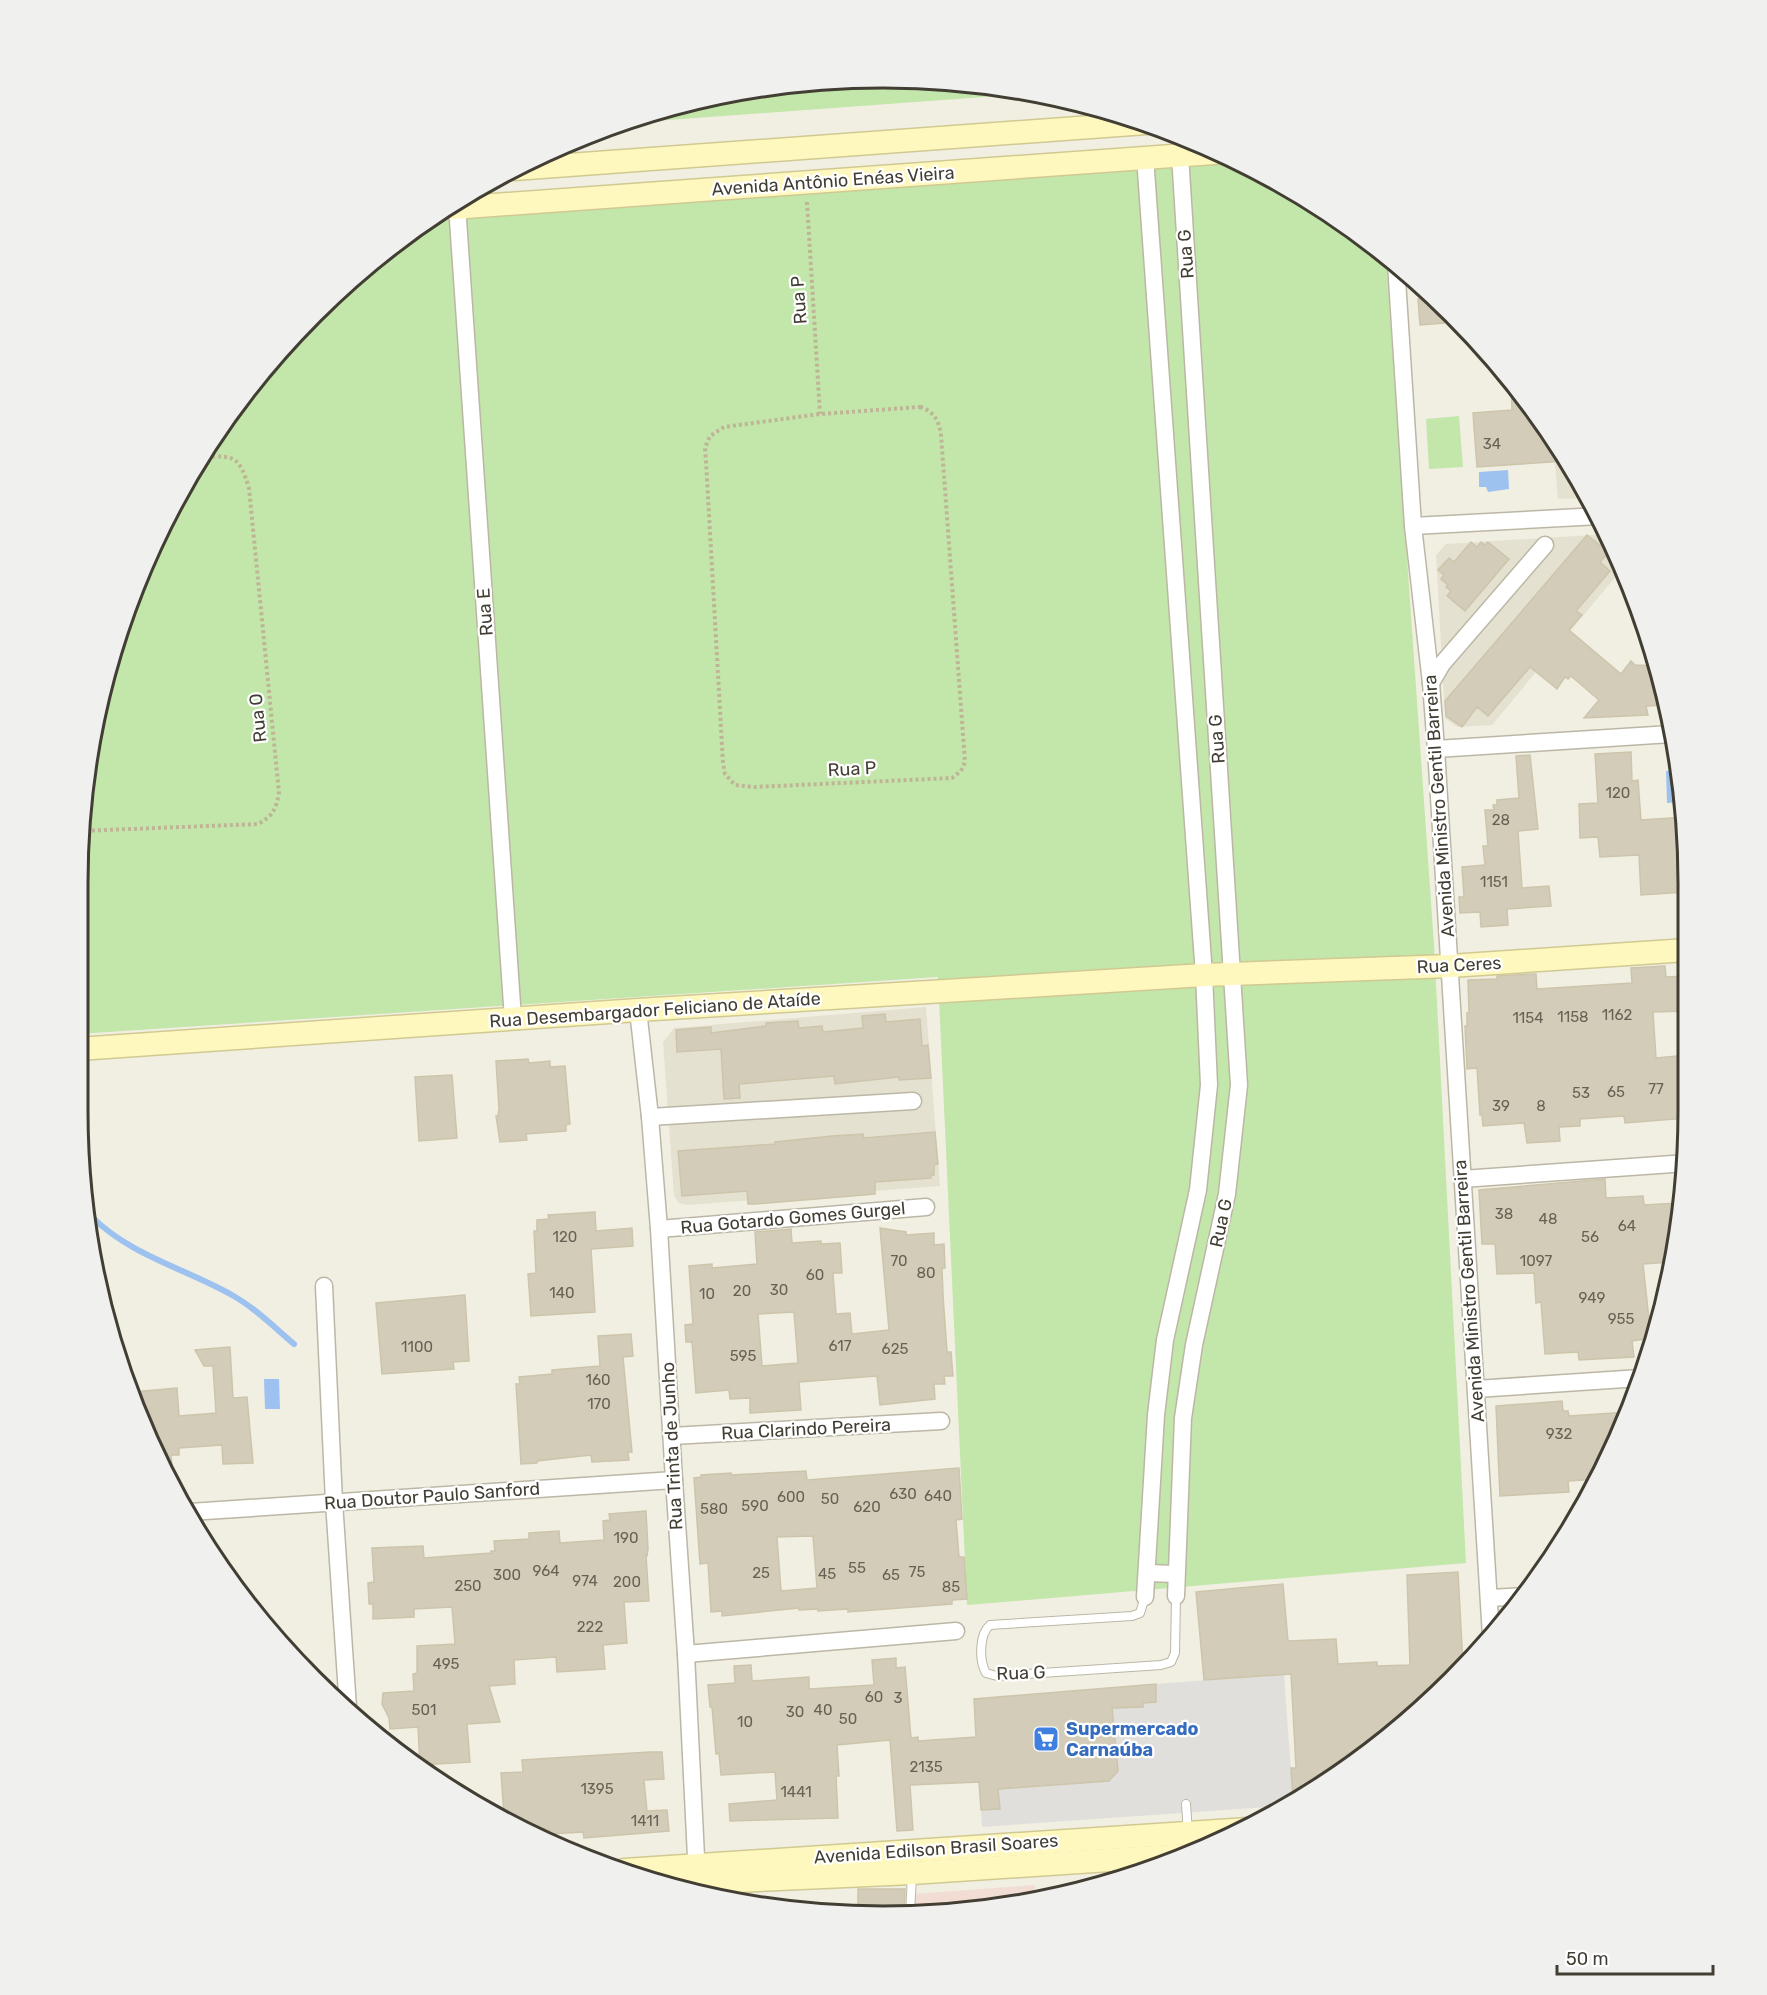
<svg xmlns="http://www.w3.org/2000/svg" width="1767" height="1995" viewBox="0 0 1767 1995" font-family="Rubik,sans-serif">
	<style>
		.residential { fill: #e5e1d0 }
		.medical { fill: #f2ddd5 }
		.green { fill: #c3e6aa }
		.parking { fill: #e1dfdb }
		.water { fill: #9dc2ef }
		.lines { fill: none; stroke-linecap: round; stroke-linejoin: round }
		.stream { stroke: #9dc2ef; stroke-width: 6 }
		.building { fill: #d2ccb8; stroke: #cdc5ab; stroke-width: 1.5; fill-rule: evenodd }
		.lane-casing { stroke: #bcb7a5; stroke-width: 10 }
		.street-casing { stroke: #bcb7a5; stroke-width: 19 }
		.secondary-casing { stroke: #d1c992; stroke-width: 25 }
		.path { stroke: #beb596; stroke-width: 4; stroke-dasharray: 3 3; stroke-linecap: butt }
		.lane { stroke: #fff; stroke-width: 8 }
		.street { stroke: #fff; stroke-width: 16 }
		.secondary { stroke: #fef8bf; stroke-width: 22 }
		.labels { text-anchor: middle; stroke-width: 4.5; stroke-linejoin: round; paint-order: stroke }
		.number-label { font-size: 15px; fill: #666254 }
		.street-label { font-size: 18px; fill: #423e33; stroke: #fff }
		.shop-label { font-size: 18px; font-weight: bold; fill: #366cbe; stroke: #fff; text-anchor: start }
		.rim { fill: none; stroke: #423e33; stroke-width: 3 }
	</style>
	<rect width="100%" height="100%" fill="#f1efe2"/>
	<!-- residential -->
	<g class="residential">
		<polygon points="1553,442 1588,498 1558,499"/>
		<polygon points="1608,534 1622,569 1492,725 1457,727 1445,718 1436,555 1446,544"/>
		<polygon points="926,1007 940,1186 687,1205 679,1203 674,1196 663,1042 674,1028"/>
	</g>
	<!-- medical -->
	<polygon class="medical" points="1035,1885 1036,1899 936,1915 915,1914 914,1894"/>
	<!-- green -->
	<g class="green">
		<polygon points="830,80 988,85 1026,94 628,123 675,106"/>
		<polygon points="1229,160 1286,186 1386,257 1434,945 1466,1563 967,1605 938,977 78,1034 80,831 93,727 139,576 186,480 278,352 393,244 441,215"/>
		<polygon points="1459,416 1463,467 1429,469 1426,419"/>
	</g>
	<!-- parking -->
	<polygon class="parking" points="1284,1674 1293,1799 1282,1806 982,1827 981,1810 1000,1809 998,1789 1110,1781 1118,1771 1112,1706 1156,1702 1156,1684"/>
	<!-- water -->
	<g class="water">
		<polygon points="1508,470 1509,489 1488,492 1486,487 1479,487 1479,472"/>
		<polygon points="1666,771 1677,771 1682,802 1667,803"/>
		<polygon points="264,1379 279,1379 280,1409 265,1409"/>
	</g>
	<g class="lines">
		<!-- stream -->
		<path class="stream" d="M92,1217c38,38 94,52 140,78 23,13 42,32 62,49"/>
	</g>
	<!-- building -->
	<g class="building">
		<polygon points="1428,293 1443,308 1444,323 1420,325 1418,299 1424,298"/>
		<polygon points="1511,380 1522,393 1565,461 1477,467 1473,413 1512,410"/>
		<polygon points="1587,535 1609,552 1600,562 1610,571 1576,611 1582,615 1569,630 1621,674 1631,661 1635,665 1658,666 1666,705 1646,706 1648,715 1584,718 1599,700 1571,676 1568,679 1565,677 1557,689 1530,667 1488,716 1477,707 1462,727 1446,716 1445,701"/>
		<polygon points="1471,542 1477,547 1481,542 1485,545 1488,542 1509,559 1465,611 1447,596 1451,591 1446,587 1448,585 1441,579 1444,575 1438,570 1449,558 1454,562"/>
		<polygon points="1631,752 1632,781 1638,780 1641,820 1685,817 1687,831 1687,850 1683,851 1685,892 1641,895 1639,855 1600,857 1598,837 1580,838 1579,804 1598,803 1595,754"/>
		<polygon points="1530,755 1538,829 1518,831 1522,888 1549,886 1551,906 1507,909 1508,925 1481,927 1480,912 1460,913 1459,897 1464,897 1462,867 1485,865 1483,846 1488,846 1485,810 1494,810 1493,805 1497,805 1497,800 1519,798 1516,756"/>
		<polygon points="1665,966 1666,977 1687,976 1687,1011 1653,1012 1656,1058 1687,1055 1687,1118 1625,1123 1624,1116 1580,1119 1580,1126 1559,1127 1560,1141 1527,1143 1524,1123 1483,1126 1482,1115 1480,1115 1477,1068 1467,1069 1465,1026 1467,1026 1467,1013 1469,1013 1468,980 1497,979 1497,976 1536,974 1537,989 1632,983 1631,968"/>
		<polygon points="885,1014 886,1022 920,1019 922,1046 928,1045 931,1078 899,1080 899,1077 835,1084 834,1076 739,1084 740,1098 724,1099 721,1049 677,1052 676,1030 711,1027 711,1033 766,1026 766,1023 798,1021 799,1028 822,1026 823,1032 863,1028 862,1016"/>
		<polygon points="528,1059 529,1063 550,1061 550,1067 565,1066 570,1124 566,1125 566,1131 526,1134 527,1140 500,1142 496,1116 498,1116 499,1109 496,1061"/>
		<polygon points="452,1075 457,1138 419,1141 415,1077"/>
		<polygon points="935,1132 938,1164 934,1165 934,1175 931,1175 931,1178 875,1182 875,1194 756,1204 748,1204 747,1191 682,1196 678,1151 775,1144 775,1142 832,1136 863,1134 864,1138"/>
		<polygon points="1605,1179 1606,1198 1643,1196 1644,1205 1677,1203 1678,1218 1671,1262 1643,1264 1651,1338 1632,1341 1634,1357 1579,1360 1578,1352 1545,1354 1541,1302 1536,1303 1534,1273 1497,1274 1495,1244 1482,1244 1479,1190"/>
		<polygon points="595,1212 596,1231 632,1228 633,1246 591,1249 595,1312 531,1316 528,1274 536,1273 534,1231 537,1231 537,1220 549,1219 548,1215"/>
		<path d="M880,1228l26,4v3l28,-2v12l10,-1 1,24h-3l1,27 4,57h4l2,24h-9l1,8h-11l1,15 -55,6 -3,-29 -78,6 2,28 -51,3v-15l-20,1 -1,-9 -33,3 -4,-51h-6l-1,-17 8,-1 -4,-58 23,-2v4l45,-4 -2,-32 36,-3 1,14 29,-2v3l19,-1 2,30h-9l3,41 14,-1 2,21 37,-4zM794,1312l4,51 -36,3 -4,-52z"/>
		<polygon points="465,1295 469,1361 453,1362 454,1369 382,1374 376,1303"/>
		<polygon points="631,1334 633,1356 623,1357 632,1452 628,1452 629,1460 592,1462 591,1455 537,1461 537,1463 521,1464 516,1384 520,1384 519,1377 552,1374 552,1370 600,1366 598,1336"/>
		<polygon points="230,1347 233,1398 247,1397 253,1463 223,1464 222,1445 179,1448 179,1455 171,1455 174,1487 161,1468 133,1392 177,1388 179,1416 216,1413 213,1366 204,1366 195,1350"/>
		<polygon points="1562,1401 1563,1411 1568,1411 1569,1416 1627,1412 1606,1467 1599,1479 1568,1481 1569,1492 1500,1496 1496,1406"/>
		<path d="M959,1468l3,51 -6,1 3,37h5l3,42 -15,1v4l-104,8v-3l-30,2v-2l-19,1v-2l-77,8v-5l-11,1 -3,-49 -8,1 -6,-86 8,-1 -1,-2 30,-2v2l75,-4 1,9zM813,1536l4,52 -36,3 -4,-54z"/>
		<polygon points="646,1511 648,1549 647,1556 646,1556 649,1601 624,1602 627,1643 603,1645 605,1669 557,1672 556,1657 514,1660 515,1684 489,1686 500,1722 467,1724 470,1762 420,1765 418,1727 390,1729 389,1718 382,1704 383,1693 414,1691 413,1674 417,1673 417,1646 455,1644 452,1607 414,1609 414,1617 373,1619 373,1604 369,1604 368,1583 374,1582 372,1548 423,1546 424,1558 491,1553 491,1551 495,1551 494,1541 529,1539 529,1533 559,1531 560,1543 604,1540 603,1521 610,1520 609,1514"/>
		<polygon points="1458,1572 1463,1665 1414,1717 1293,1799 1291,1768 1296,1768 1291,1674 1204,1680 1196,1592 1283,1584 1288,1641 1336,1639 1338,1664 1377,1662 1377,1666 1410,1665 1407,1575"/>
		<polygon points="896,1658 896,1668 905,1667 911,1738 918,1737 918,1741 976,1737 974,1699 1156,1684 1156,1702 1143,1703 1143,1707 1112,1708 1118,1771 1109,1781 998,1789 1000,1809 981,1810 979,1782 910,1785 913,1830 897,1831 890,1740 837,1745 839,1776 836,1776 838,1818 730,1821 729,1804 777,1800 775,1772 721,1775 719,1753 716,1754 712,1707 710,1707 708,1685 735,1683 734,1666 751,1665 752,1681 809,1677 809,1689 874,1685 872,1660"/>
		<polygon points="649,1752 662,1752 664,1779 644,1780 647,1811 667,1810 669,1831 584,1838 583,1832 550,1834 550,1830 545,1831 545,1828 529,1829 504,1815 501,1773 523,1772 522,1760"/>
		<polygon points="858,1889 905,1889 904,1913 858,1910"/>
	</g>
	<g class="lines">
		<!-- lane casing -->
		<g class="lane-casing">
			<g id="lane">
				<path d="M1145,1597l-5,16 -8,3 -142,9c-11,9 -11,36 -4,48l11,3 164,-11 10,-3 4,-9 1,-57"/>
				<polyline points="1186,1804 1188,1833"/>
				<polyline points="910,1914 912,1875"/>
			</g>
		</g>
		<!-- street casing -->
		<g class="street-casing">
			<g id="street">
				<polyline points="457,205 513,1019"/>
				<polyline points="1396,264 1413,526 1431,683 1436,749 1491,1636"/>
				<polyline points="1413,526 1599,516"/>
				<polyline points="1431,683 1442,664 1545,545"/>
				<polyline points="1436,749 1671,734"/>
				<polyline points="638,1010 650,1117 659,1229 674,1480 686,1654 697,1877"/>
				<polyline points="650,1117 913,1101"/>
				<polyline points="1462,1179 1687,1163"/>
				<polyline points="659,1229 926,1207"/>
				<polyline points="324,1286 334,1502 348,1708"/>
				<polyline points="1476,1389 1640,1378"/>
				<polyline points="672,1436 941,1421"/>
				<polyline points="190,1512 674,1480"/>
				<polyline points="1147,1573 1176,1574"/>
				<polyline points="1176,1596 1183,1418 1194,1345 1227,1194 1239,1085 1180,155"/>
				<polyline points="1145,1597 1156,1415 1165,1340 1198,1190 1209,1085 1204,975 1145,157"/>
				<polyline points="1490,1598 1526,1596"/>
				<polyline points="686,1654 956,1631"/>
			</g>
		</g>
		<!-- secondary casing -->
		<g class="secondary-casing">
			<g id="secondary">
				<polyline points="514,169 1146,123"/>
				<polyline points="452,208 1214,153"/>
				<polyline points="78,1049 638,1010 1204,975 1450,966 1687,950"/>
				<polyline points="624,1870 1248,1829"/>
				<polyline points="670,1884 912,1873 1185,1855"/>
			</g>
		</g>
		<!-- path -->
		<g class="path">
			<polyline points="807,202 820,414"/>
			<path d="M920,407c14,4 19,14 21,28l24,327 -4,9 -9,7 -198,9 -19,-2 -10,-11 -2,-11 -17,-302 -1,-13 5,-12 14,-9 96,-13z"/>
			<path d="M80,831l178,-7c15,-8 18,-15 21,-31l-30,-305c-10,-31 -13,-33 -46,-31"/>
		</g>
		<!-- lane -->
		<use href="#lane" class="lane"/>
		<!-- street -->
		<use href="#street" class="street"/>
		<!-- secondary -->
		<use href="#secondary" class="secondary"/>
	</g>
	<!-- icons -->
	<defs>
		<g id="supermarket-square" transform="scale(1.35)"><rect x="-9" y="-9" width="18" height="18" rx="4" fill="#3f7fe0" stroke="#fff"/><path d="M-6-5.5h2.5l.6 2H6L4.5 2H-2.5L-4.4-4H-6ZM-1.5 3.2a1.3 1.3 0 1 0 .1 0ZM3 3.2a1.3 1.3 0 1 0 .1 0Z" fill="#fff"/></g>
	</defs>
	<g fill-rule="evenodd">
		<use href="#supermarket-square" x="1046" y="1739"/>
	</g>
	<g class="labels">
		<!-- number labels -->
		<g class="number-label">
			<text x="1492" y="449">34</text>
			<text x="1618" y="798">120</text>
			<text x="1501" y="825">28</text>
			<text x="1494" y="887">1151</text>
			<text x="1617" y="1020">1162</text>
			<text x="1573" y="1022">1158</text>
			<text x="1528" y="1023">1154</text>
			<text x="1656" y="1094">77</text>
			<text x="1616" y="1097">65</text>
			<text x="1581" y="1098">53</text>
			<text x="1501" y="1111">39</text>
			<text x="1541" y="1111">8</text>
			<text x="1504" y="1219">38</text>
			<text x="1548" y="1224">48</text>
			<text x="1627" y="1231">64</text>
			<text x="565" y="1242">120</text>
			<text x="1590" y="1242">56</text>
			<text x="899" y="1266">70</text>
			<text x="1536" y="1266">1097</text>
			<text x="926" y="1278">80</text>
			<text x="815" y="1280">60</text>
			<text x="779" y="1295">30</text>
			<text x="742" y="1296">20</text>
			<text x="562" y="1298">140</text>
			<text x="707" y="1299">10</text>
			<text x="1592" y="1303">949</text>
			<text x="1621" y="1324">955</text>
			<text x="840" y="1351">617</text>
			<text x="417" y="1352">1100</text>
			<text x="895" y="1354">625</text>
			<text x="743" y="1361">595</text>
			<text x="598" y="1385">160</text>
			<text x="599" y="1409">170</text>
			<text x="1559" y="1439">932</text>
			<text x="903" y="1499">630</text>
			<text x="938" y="1501">640</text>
			<text x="791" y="1502">600</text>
			<text x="830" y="1504">50</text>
			<text x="755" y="1511">590</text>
			<text x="867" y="1512">620</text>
			<text x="714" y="1514">580</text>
			<text x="626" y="1543">190</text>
			<text x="857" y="1573">55</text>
			<text x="546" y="1576">964</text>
			<text x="917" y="1577">75</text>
			<text x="761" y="1578">25</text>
			<text x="827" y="1579">45</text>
			<text x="507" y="1580">300</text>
			<text x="891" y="1580">65</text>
			<text x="585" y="1586">974</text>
			<text x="627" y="1587">200</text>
			<text x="468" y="1591">250</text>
			<text x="951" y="1592">85</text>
			<text x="590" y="1632">222</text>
			<text x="446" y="1669">495</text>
			<text x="874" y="1702">60</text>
			<text x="898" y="1703">3</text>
			<text x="424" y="1715">501</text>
			<text x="823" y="1715">40</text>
			<text x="795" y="1717">30</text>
			<text x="848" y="1724">50</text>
			<text x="745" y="1727">10</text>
			<text x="926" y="1772">2135</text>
			<text x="597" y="1794">1395</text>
			<text x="796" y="1797">1441</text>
			<text x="645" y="1826">1411</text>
		</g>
		<!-- street labels -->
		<g class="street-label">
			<text transform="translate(833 181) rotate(-4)" y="6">Avenida Antônio Enéas Vieira</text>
			<text transform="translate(1186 254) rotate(-94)" y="6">Rua G</text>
			<text transform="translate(799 300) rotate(-94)" y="6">Rua P</text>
			<text transform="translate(485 612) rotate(-94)" y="6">Rua E</text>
			<text transform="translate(258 718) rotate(-96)" y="6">Rua O</text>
			<text transform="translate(1217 739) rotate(-94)" y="6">Rua G</text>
			<text transform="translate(852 769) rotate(-3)" y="6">Rua P</text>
			<text transform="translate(1439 806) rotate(-94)" y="6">Avenida Ministro Gentil Barreira</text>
			<text transform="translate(1459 965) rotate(-3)" y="6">Rua Ceres</text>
			<text transform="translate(655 1010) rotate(-4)" y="6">Rua Desembargador Feliciano de Ataíde</text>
			<text transform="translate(793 1218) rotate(-5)" y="6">Rua Gotardo Gomes Gurgel</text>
			<text transform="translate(1221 1223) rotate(-78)" y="6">Rua G</text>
			<text transform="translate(1469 1291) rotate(-94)" y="6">Avenida Ministro Gentil Barreira</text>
			<text transform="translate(806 1429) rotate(-3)" y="6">Rua Clarindo Pereira</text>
			<text transform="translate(672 1446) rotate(-93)" y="6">Rua Trinta de Junho</text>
			<text transform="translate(432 1496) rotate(-4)" y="6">Rua Doutor Paulo Sanford</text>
			<text transform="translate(1021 1673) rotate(-2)" y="6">Rua G</text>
			<text transform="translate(936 1849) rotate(-4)" y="6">Avenida Edilson Brasil Soares</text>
		</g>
		<!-- shop labels -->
		<g class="shop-label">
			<text x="1066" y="1735">Supermercado<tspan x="1066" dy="21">Carnaúba</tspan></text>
		</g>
	</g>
	<!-- crop -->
	<path d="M0 0H1767V1995H0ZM883 88H883A795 795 0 0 1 1678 883V1111A795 795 0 0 1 883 1906H883A795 795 0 0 1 88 1111V883A795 795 0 0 1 883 88Z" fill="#f0f0ef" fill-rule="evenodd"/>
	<path class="rim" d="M883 88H883A795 795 0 0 1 1678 883V1111A795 795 0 0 1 883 1906H883A795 795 0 0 1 88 1111V883A795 795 0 0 1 883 88Z"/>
	<!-- scale -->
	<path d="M1557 1965v9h156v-9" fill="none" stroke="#423e33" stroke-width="3"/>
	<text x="1566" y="1965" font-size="18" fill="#423e33" stroke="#ffffff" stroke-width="4.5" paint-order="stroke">50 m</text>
</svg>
